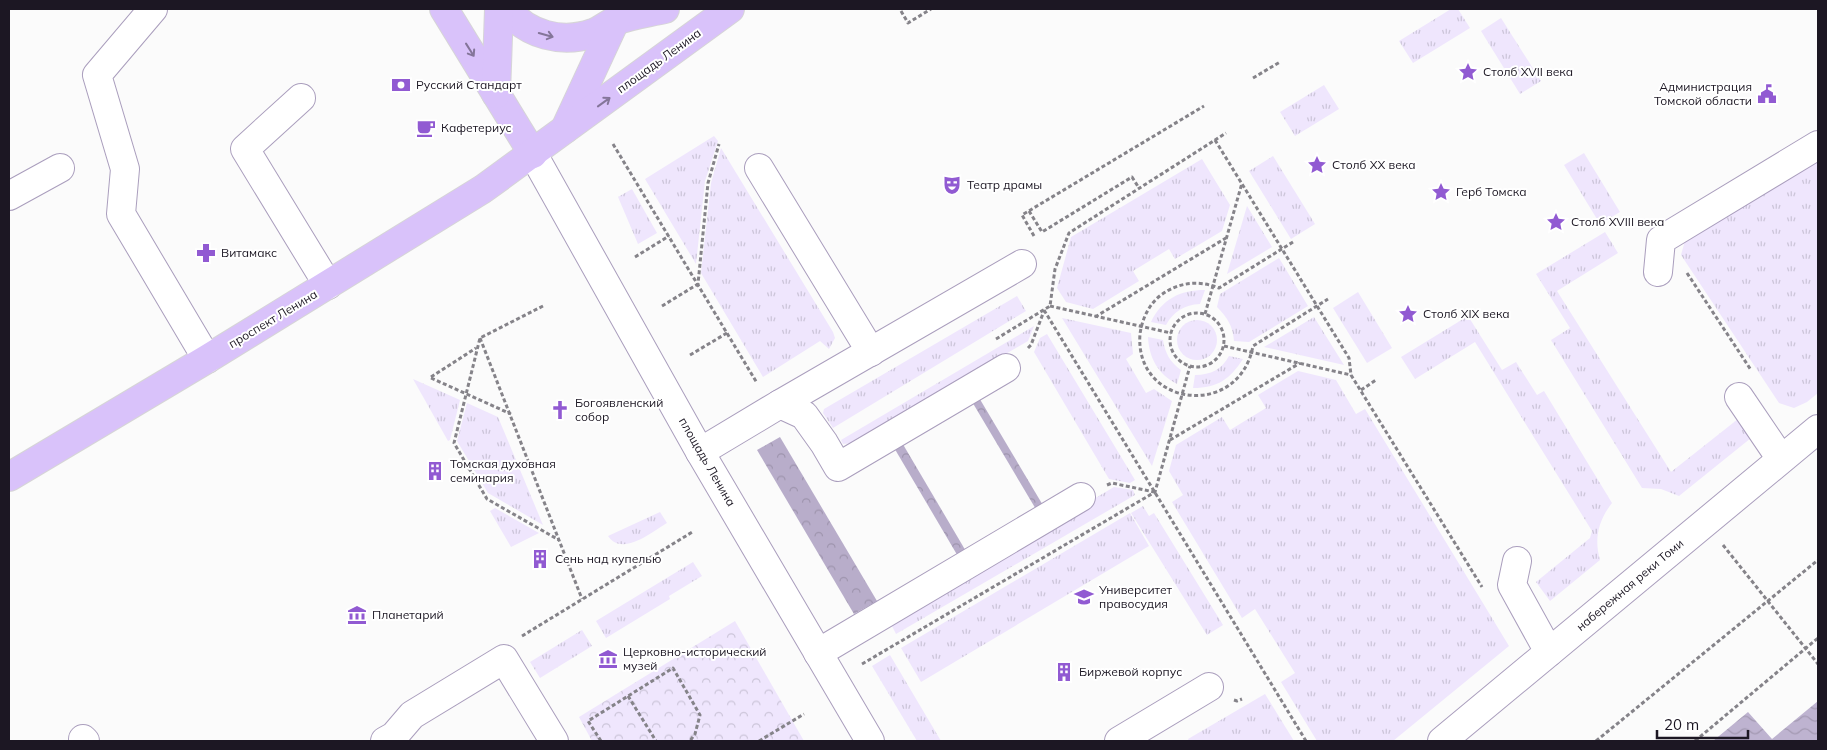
<svg xmlns="http://www.w3.org/2000/svg" width="1827" height="750" viewBox="0 0 1827 750" font-family="Mulish,sans-serif">
	<style>
		.grass { fill: url(#grass-tufts) }
		.forest { fill: url(#forest-crowns) }
		.park { fill: url(#park-crowns) }
		.water { fill: url(#water-waves) }
		.lines { fill: none; stroke-linecap: round; stroke-linejoin: round }
		.minor-casing { stroke: #aa9ebd; stroke-width: 30 }
		.major-casing { stroke: #d6d5d7; stroke-width: 30 }
		.path { stroke: #858389; stroke-width: 3; stroke-dasharray: 4 2.5; stroke-linecap: butt }
		.minor { stroke: #fff; stroke-width: 28 }
		.major { stroke: #d9c2fa; stroke-width: 28 }
		.oneway { stroke: #847599 }
		.labels { text-anchor: middle; stroke-width: 4; stroke-linejoin: round; paint-order: stroke }
		.street-label { font-size: 12px; fill: #1c1723; stroke: #fff }
		.poi-label { font-size: 12px; fill: #1c1723; stroke: #fff; text-anchor: start }
	</style>
	<defs>
		<pattern id="grass-tufts" width="24" height="20" patternUnits="userSpaceOnUse" patternTransform="scale(1.25)"><rect width="24" height="20" fill="#efe6fd"/><path d="M3 7l-1-3M5 7V3M7 7l1-3M15 17l-1-3M17 17v-4M19 17l1-3" fill="none" stroke="#ccc5d9"/></pattern>
		<pattern id="forest-crowns" width="20" height="18" patternUnits="userSpaceOnUse" patternTransform="scale(1.25)"><rect width="20" height="18" fill="#b8adca"/><path d="M2 6a3 3 0 1 1 6 0M12 15a3 3 0 1 1 6 0" fill="none" stroke="#9e94ad"/></pattern>
		<pattern id="park-crowns" width="20" height="18" patternUnits="userSpaceOnUse" patternTransform="scale(1.25)"><rect width="20" height="18" fill="#efe6fd"/><path d="M2 6a3 3 0 1 1 6 0M12 15a3 3 0 1 1 6 0" fill="none" stroke="#ccc5d9"/></pattern>
		<pattern id="water-waves" width="16" height="10" patternUnits="userSpaceOnUse" patternTransform="scale(1.25)"><rect width="16" height="10" fill="#beb3d0"/><path d="M0 5q4-4 8 0t8 0" fill="none" stroke="#a399b2"/></pattern>
	</defs>
	<rect width="100%" height="100%" fill="#fbfbfb"/>
	<!-- grass -->
	<g class="grass">
		<polygon points="1451,9 1458,9 1470,28 1413,63 1399,41"/>
		<polygon points="1501,18 1541,81 1520,94 1481,31"/>
		<polygon points="1324,85 1339,109 1295,136 1280,112"/>
		<polygon points="714,136 718,141 705,181 696,264 645,179"/>
		<polygon points="721,148 833,332 835,338 829,349 820,341 763,377 701,273 711,183"/>
		<polygon points="1584,153 1620,212 1600,224 1564,165"/>
		<polygon points="1273,156 1315,224 1291,239 1249,171"/>
		<polygon points="1818,158 1818,393 1807,402 1794,408 1779,403 1681,255 1686,237"/>
		<polygon points="1202,159 1230,205 1222,231 1175,259 1169,249 1133,271 1139,281 1093,309 1066,302 1057,288 1071,237"/>
		<polygon points="632,189 657,233 638,244 618,197"/>
		<polygon points="1247,206 1272,247 1227,274"/>
		<polygon points="1605,232 1618,253 1557,291 1671,472 1738,419 1751,438 1679,496 1661,489 1642,488 1551,340 1570,328 1536,274"/>
		<path d="M1279,258l29,48 -59,36 -15,-1c-1,-15 -7,-24 -17,-34l3,-13z"/>
		<path d="M1205,290l-5,14c-16,1 -26,7 -34,21l-15,-3c11,-23 29,-32 54,-32z"/>
		<polygon points="1358,292 1392,348 1367,363 1333,308"/>
		<polygon points="1017,296 1026,311 833,428 823,413 824,409"/>
		<path d="M1468,316l34,54 14,-8 21,33 7,-4 68,112c-14,18 -18,36 -12,57l-50,41 -14,-19 54,-44 2,-7 -117,-189 -60,37 -14,-22z"/>
		<polygon points="1314,317 1344,365 1264,347"/>
		<polygon points="1062,318 1131,333 1133,354 1126,359 1146,393 1154,389 1172,401 1152,466"/>
		<circle cx="1197" cy="340" r="20"/>
		<polygon points="1034,326 1028,341 854,443 843,444 841,440"/>
		<polygon points="1047,334 1135,480 1130,483 1109,479 1034,352 1040,338"/>
		<path d="M1148,337l15,3c2,13 7,22 18,30l-4,14c-19,-10 -28,-26 -29,-47z"/>
		<path d="M1229,356l14,3c-13,20 -25,29 -50,29l2,-13c16,0 27,-6 34,-19z"/>
		<polygon points="1298,371 1336,380 1356,414 1365,409 1509,646 1393,741 1317,741 1281,682 1295,673 1255,609 1242,618 1172,502 1183,495 1169,471 1176,445 1222,417 1230,430 1266,408 1258,395"/>
		<polygon points="413,379 460,400 450,440 448,441"/>
		<polygon points="467,403 498,417 543,525 488,493 457,441"/>
		<polygon points="1114,487 1133,490 1135,495 896,634 889,620"/>
		<polygon points="1143,506 1149,516 1154,513 1223,625 1207,635 1131,513"/>
		<polygon points="495,508 539,533 511,547 490,511"/>
		<path d="M660,512l7,11c-15,9 -45,34 -59,13z"/>
		<polygon points="1130,513 1149,546 921,682 901,648"/>
		<polygon points="693,562 702,576 669,596 670,599 606,638 596,621"/>
		<polygon points="582,630 592,646 540,678 530,662"/>
		<polygon points="890,655 941,741 917,741 872,666"/>
		<polygon points="1265,694 1294,741 1189,741 1188,739"/>
	</g>
	<!-- forest -->
	<g class="forest">
		<polygon points="978,396 1044,507 1037,511 971,400"/>
		<polygon points="780,437 877,601 854,614 757,450"/>
		<polygon points="901,441 967,553 959,558 893,446"/>
	</g>
	<!-- park -->
	<polygon class="park" points="735,621 804,741 592,741 579,717"/>
	<!-- water -->
	<polygon class="water" points="1818,701 1818,741 1713,741 1748,712 1772,739"/>
	<g class="lines">
		<!-- minor casing -->
		<g class="minor-casing">
			<g id="minor">
				<polyline points="153,9 97,75 125,169 121,214 207,359"/>
				<polyline points="301,98 245,149 328,285"/>
				<polyline points="533,154 700,452 870,741"/>
				<polyline points="759,168 871,352"/>
				<polyline points="9,196 60,168"/>
				<polyline points="1658,272 1661,240 1818,145"/>
				<polyline points="1739,397 1781,459"/>
				<polyline points="780,404 1022,264"/>
				<polyline points="700,452 780,404 804,415 824,443 838,467 1006,368"/>
				<polyline points="1517,561 1512,585 1549,652"/>
				<polyline points="818,653 1081,497"/>
				<polyline points="83,739 85,741"/>
				<polyline points="385,741 394,736 412,715 504,659 554,741"/>
				<polyline points="1119,741 1209,687"/>
				<polyline points="1442,741 1818,429"/>
			</g>
		</g>
		<!-- major casing -->
		<g class="major-casing">
			<g id="major">
				<polyline points="444,9 533,154"/>
				<path d="M507,9c20,26 55,35 86,24 7,-2 13,-8 20,-11 16,-7 35,-9 52,-13"/>
				<polyline points="496,94 499,9"/>
				<polyline points="565,129 616,19"/>
				<polyline points="9,477 207,359 483,189 730,9"/>
			</g>
		</g>
		<!-- path -->
		<g class="path">
			<polyline points="901,11 908,23 931,9"/>
			<polyline points="1253,78 1280,62"/>
			<polyline points="1215,140 1349,358 1351,375 1482,587"/>
			<polyline points="613,144 757,383"/>
			<polyline points="1029,211 1042,232 1132,177 1139,188"/>
			<polyline points="1034,236 1022,215 1204,106"/>
			<path d="M1293,242l-74,46c-20,-8 -40,-6 -58,7 -12,9 -19,24 -21,39 -6,73 99,86 113,12l75,-47"/>
			<polyline points="635,257 669,236"/>
			<polyline points="1687,273 1751,370"/>
			<polyline points="543,306 480,338 454,443 487,499 559,540"/>
			<polyline points="662,306 698,284 708,183 719,144"/>
			<polyline points="1050,306 1171,333"/>
			<polyline points="1044,310 1306,741"/>
			<circle cx="1197" cy="340" r="27"/>
			<polyline points="1205,314 1242,183"/>
			<polyline points="1095,317 1226,238"/>
			<polyline points="480,338 582,599"/>
			<polyline points="996,339 1050,306 1055,269 1069,233 1226,133"/>
			<polyline points="1224,346 1351,375"/>
			<polyline points="1028,348 1031,345 1044,311"/>
			<polyline points="690,355 727,333"/>
			<polyline points="431,377 476,348"/>
			<polyline points="431,378 511,414"/>
			<polyline points="1361,390 1376,380"/>
			<polyline points="1170,440 1300,363"/>
			<polyline points="1107,485 1112,483 1154,492"/>
			<polyline points="1723,545 1818,664"/>
			<polyline points="522,636 694,531"/>
			<polyline points="862,664 1155,492 1190,366"/>
			<polyline points="628,696 656,741"/>
			<polyline points="1234,700 1237,701 1242,699"/>
			<polyline points="601,741 588,721 673,668 700,715 695,734 690,741"/>
			<polyline points="759,741 804,714"/>
			<polyline points="1596,741 1818,560"/>
			<polyline points="1695,741 1818,638"/>
		</g>
		<!-- minor -->
		<use href="#minor" class="minor"/>
		<!-- major -->
		<use href="#major" class="major"/>
	</g>
	<!-- one-way arrows -->
	<defs><path id="oneway-shaft" d="M-6 0H5M1.5-3L5.5 0L1.5 3" fill="none" stroke-width="1.6" stroke-linecap="round" stroke-linejoin="round" transform="scale(1.25)"/></defs>
	<g class="oneway">
		<use href="#oneway-shaft" transform="translate(546 35) rotate(16)"/>
		<use href="#oneway-shaft" transform="translate(470 50) rotate(58)"/>
		<use href="#oneway-shaft" transform="translate(604 102) rotate(-36)"/>
	</g>
	<!-- icons -->
	<defs>
		<g id="sight-bare" transform="scale(1.5)"><path d="M0-6L1.8-2.2L6-1.7L2.9 1.2L3.7 5.4L0 3.3L-3.7 5.4L-2.9 1.2L-6-1.7L-1.8-2.2Z" fill="#915ad2" stroke="#fff" stroke-width="2.5" paint-order="stroke"/></g>
		<g id="bank-bare" transform="scale(1.5)"><path d="M-6-4H6V4H-6ZM0-2.3a2.3 2.3 0 1 0 0 4.6a2.3 2.3 0 1 0 0-4.6Z" fill="#915ad2" stroke="#fff" stroke-width="2.5" paint-order="stroke"/></g>
		<g id="civic-bare" transform="scale(1.5)"><path d="M-.6-6.5H3V-4.5H.6V-3L4-1V1h2V6H-6V1h2V-1L-.6-3ZM-1.2 2.5V6h2.4V2.5Z" fill="#915ad2" stroke="#fff" stroke-width="2.5" paint-order="stroke"/></g>
		<g id="cafe-bare" transform="scale(1.5)"><path d="M-5.5-4.5H6V0H3Q3 3.5 0 3.5H-2.5Q-5.5 3.5-5.5 0ZM3-3.2v2h1.7v-2ZM-6 4.5H4V6H-6Z" fill="#915ad2" stroke="#fff" stroke-width="2.5" paint-order="stroke"/></g>
		<g id="theatre-bare" transform="scale(1.5)"><path d="M-5-5.5Q0-4 5-5.5V0Q5 5 0 6Q-5 5-5 0ZM-3.3-2.5H-1v1.5H-3.3ZM1-2.5H3.3v1.5H1ZM-2.8 1Q0 5.5 2.8 1Z" fill="#915ad2" stroke="#fff" stroke-width="2.5" paint-order="stroke"/></g>
		<g id="pharmacy-bare" transform="scale(1.5)"><path d="M-2-6h4v4h4v4h-4v4h-4v-4h-4v-4h4Z" fill="#915ad2" stroke="#fff" stroke-width="2.5" paint-order="stroke"/></g>
		<g id="church-bare" transform="scale(1.5)"><path d="M-1.2-6h2.4v3.5h3.3v2.4h-3.3V6h-2.4V-.1h-3.3v-2.4h3.3Z" fill="#915ad2" stroke="#fff" stroke-width="2.5" paint-order="stroke"/></g>
		<g id="building-bare" transform="scale(1.5)"><path d="M-4-6H4V6H1V3H-1V6H-4ZM-2.5-4.3h1.7v1.8h-1.7ZM.8-4.3h1.7v1.8H.8ZM-2.5-1h1.7V.8h-1.7ZM.8-1h1.7V.8H.8Z" fill="#915ad2" stroke="#fff" stroke-width="2.5" paint-order="stroke"/></g>
		<g id="university-bare" transform="scale(1.5)"><path d="M0-5L7-2L0 1L-7-2ZM-4 1L0 2.5L4 1V4Q0 6-4 4Z" fill="#915ad2" stroke="#fff" stroke-width="2.5" paint-order="stroke"/></g>
		<g id="museum-bare" transform="scale(1.5)"><path d="M0-6L6-3V-2H-6V-3ZM-5-1h2V3h-2ZM-1-1h2V3h-2ZM3-1h2V3H3ZM-6 4H6V6H-6Z" fill="#915ad2" stroke="#fff" stroke-width="2.5" paint-order="stroke"/></g>
	</defs>
	<g fill-rule="evenodd">
		<use href="#sight-bare" x="1468" y="72"/>
		<use href="#bank-bare" x="401" y="85"/>
		<use href="#civic-bare" x="1767" y="94"/>
		<use href="#cafe-bare" x="426" y="128"/>
		<use href="#sight-bare" x="1317" y="165"/>
		<use href="#theatre-bare" x="952" y="185"/>
		<use href="#sight-bare" x="1441" y="192"/>
		<use href="#sight-bare" x="1556" y="222"/>
		<use href="#pharmacy-bare" x="206" y="253"/>
		<use href="#sight-bare" x="1408" y="314"/>
		<use href="#church-bare" x="560" y="410"/>
		<use href="#building-bare" x="435" y="471"/>
		<use href="#building-bare" x="540" y="559"/>
		<use href="#university-bare" x="1084" y="597"/>
		<use href="#museum-bare" x="357" y="615"/>
		<use href="#museum-bare" x="608" y="659"/>
		<use href="#building-bare" x="1064" y="672"/>
	</g>
	<g class="labels">
		<!-- street labels -->
		<g class="street-label">
			<text transform="translate(659 61) rotate(-36)" y="4">площадь Ленина</text>
			<text transform="translate(273 319) rotate(-31)" y="4">проспект Ленина</text>
			<text transform="translate(707 462) rotate(60)" y="4">площадь Ленина</text>
			<text transform="translate(1630 585) rotate(-40)" y="4">набережная реки Томи</text>
		</g>
		<!-- poi labels -->
		<g class="poi-label">
			<text x="1483" y="76">Столб XVII века</text>
			<text x="416" y="89">Русский Стандарт</text>
			<text x="1752" y="91" text-anchor="end">Администрация<tspan x="1752" dy="14">Томской области</tspan></text>
			<text x="441" y="132">Кафетериус</text>
			<text x="1332" y="169">Столб XX века</text>
			<text x="967" y="189">Театр драмы</text>
			<text x="1456" y="196">Герб Томска</text>
			<text x="1571" y="226">Столб XVIII века</text>
			<text x="221" y="257">Витамакс</text>
			<text x="1423" y="318">Столб XIX века</text>
			<text x="575" y="407">Богоявленский<tspan x="575" dy="14">собор</tspan></text>
			<text x="450" y="468">Томская духовная<tspan x="450" dy="14">семинария</tspan></text>
			<text x="555" y="563">Сень над купелью</text>
			<text x="1099" y="594">Университет<tspan x="1099" dy="14">правосудия</tspan></text>
			<text x="372" y="619">Планетарий</text>
			<text x="623" y="656">Церковно-исторический<tspan x="623" dy="14">музей</tspan></text>
			<text x="1079" y="676">Биржевой корпус</text>
		</g>
	</g>
	<!-- border -->
	<rect width="1827" height="750" fill="none" stroke="#1c1723" stroke-width="20"/>
	<!-- scale -->
	<path d="M1657 730v8h91v-8" fill="none" stroke="#1c1723" stroke-width="2.5"/>
	<text x="1664" y="730" font-size="15" fill="#1c1723" stroke="#ffffff" stroke-width="4" paint-order="stroke">20 m</text>
</svg>
